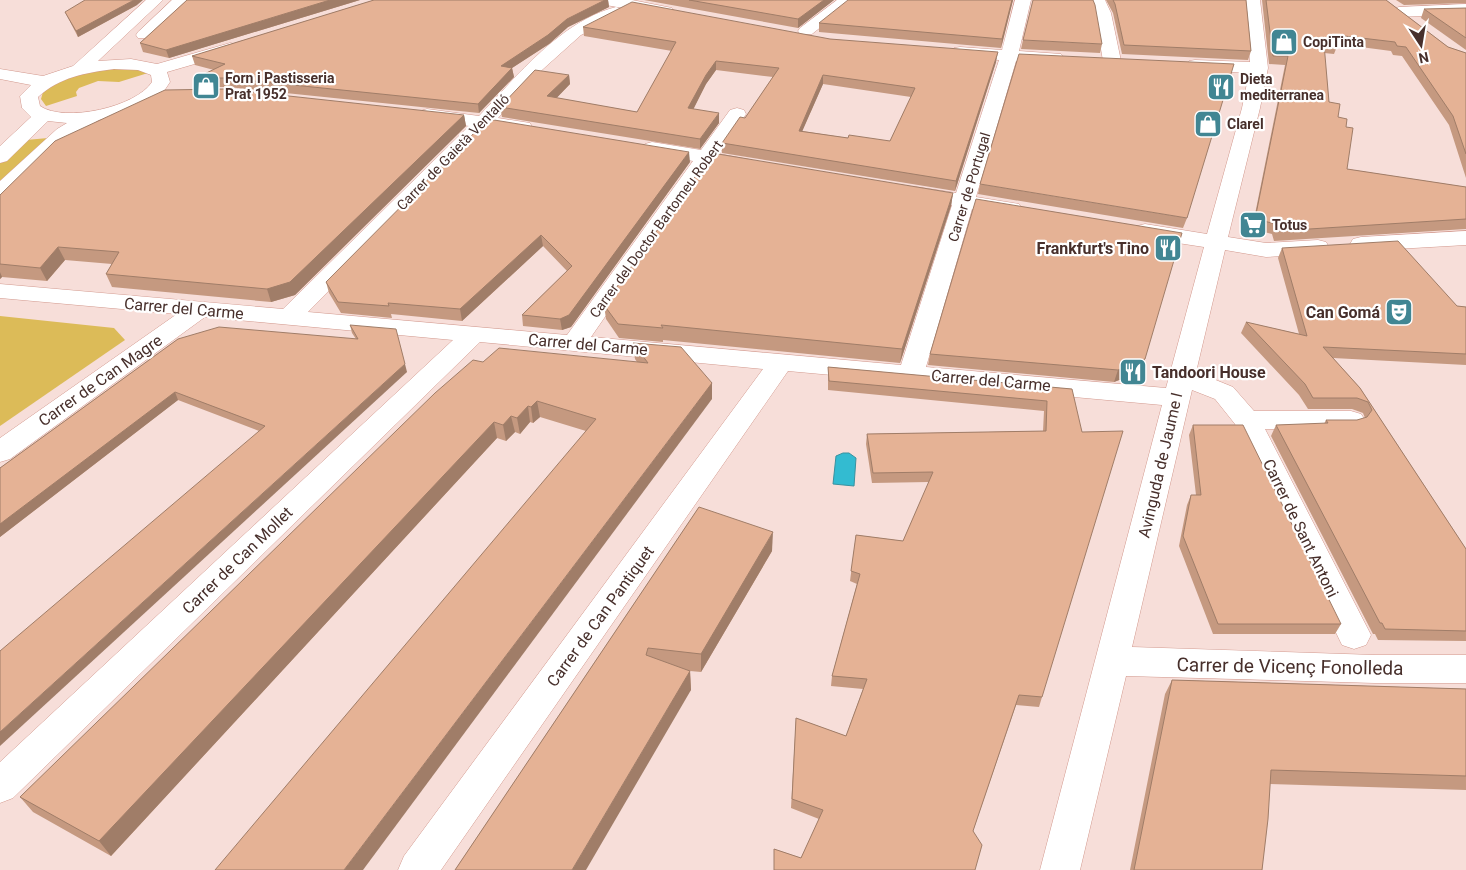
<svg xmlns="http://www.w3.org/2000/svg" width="1466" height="870" viewBox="0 0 1466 870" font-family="Roboto,sans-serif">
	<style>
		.green { fill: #dcbb58 }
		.water { fill: #33bbd1; stroke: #39919f }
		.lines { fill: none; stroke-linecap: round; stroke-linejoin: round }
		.minor-casing { stroke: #d2988d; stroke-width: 1 }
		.minor { fill: #fff; fill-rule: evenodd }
		.wall { fill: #c59980; fill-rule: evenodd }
		.shaded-wall { fill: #a07d68 }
		.building { fill: #e5b295; stroke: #a07d68; fill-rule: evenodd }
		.labels { text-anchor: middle; stroke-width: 4.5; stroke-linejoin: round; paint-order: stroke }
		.far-poi-label { font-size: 14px; font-weight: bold; fill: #472f2b; stroke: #fff; text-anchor: start }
		.far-street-label { font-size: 14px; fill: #472f2b; stroke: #fff }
		.poi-label { font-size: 16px; font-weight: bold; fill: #472f2b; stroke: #fff; text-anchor: end }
		.street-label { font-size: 16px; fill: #472f2b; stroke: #fff }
		.near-street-label { font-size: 19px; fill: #472f2b; stroke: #fff }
	</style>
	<rect width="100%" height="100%" fill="#f7ded9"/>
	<!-- green -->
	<g class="green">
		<polygon points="106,68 138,69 148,73 119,82 98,81 79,88 76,92 77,96 46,106 41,99 43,92 61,80"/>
		<polygon points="48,138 0,183 0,163 26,140"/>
		<polygon points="0,316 114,328 125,340 0,426"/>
	</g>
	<!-- water -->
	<polygon class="water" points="843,453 849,453 856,458 854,486 833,484 836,456"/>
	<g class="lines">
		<!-- minor casing -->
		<g class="minor-casing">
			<g id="minor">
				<path d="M146,0h17l-65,61 33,-2 26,5 73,-21 6,1 2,4 -2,4 -69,20 3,10 -10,15 -11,8 -28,10 -22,5 -28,17 -64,59 -7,2v-17l57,-52 10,-6 -19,-2 -41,40 -7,2v-17l31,-29 -9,-9 -2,-12 11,-11 -31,-6v-10l43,7 30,-10zM114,69l24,1 13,5 1,7c-16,25 -87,41 -112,24l-2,-9c22,-20 47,-24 76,-28z"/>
				<polygon points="172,0 189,0 150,38 138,38 136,35 138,32"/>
				<polygon points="598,0 632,0 672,8 674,11 672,14 666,16 606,5 601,3"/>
				<polygon points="837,0 855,0 812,34 800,34 798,31 800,28"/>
				<path d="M1015,0h16l-12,51 42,3 3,4 -3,4 -6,1 -39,-2 -40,136 43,7 3,5 -3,5 -8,1 -39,-6 -46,158 240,21 38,-141 -59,-9 -8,-2 -3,-5 3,-5 8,-2 62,10 35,-126 7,-35 -54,-3 -6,-1 -3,-4 3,-4 6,-1 55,2 -6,-62h16l8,68 -8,40 -32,129 38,6 52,-3 8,2 3,5 -3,5 -8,2 -52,3 -41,-7 -29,122 37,15 21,24h97l10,3 4,6 -4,6 -10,3h-86l106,206 -5,10 -12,4 -12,-4 -107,-221 -20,-25 -23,-9 -60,257 243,8h91v28h-91l-249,-7 -46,194h-40l122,-465 -374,-34 -347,499h-43l6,-14 359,-487 -283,-27 -467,456 -13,5v-41l453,-422 -248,-23 -195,142 -10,3v-24l177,-124 -177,-16v-14l283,25 186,-183 -49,-7 -2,-4 2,-4 7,-2 52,7c38,-40 82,-95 137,-109l6,2 2,3 -2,3 -41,20 -39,35 -44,48 32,5 2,4 -2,4 -7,2 -35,-5 -180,184 259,23 126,-174 -48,-9 -3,-4 3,-4 7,-2 49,8 29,-40 7,-2 7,2 2,4 -27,40 33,6 3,4 -3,4 -7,2 -34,-6 -120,173 310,28 51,-160 -43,-8 -3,-4 3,-4 7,-2 40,6 43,-133 -39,-3 -6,-1 -2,-4 2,-4 6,-1 42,3z"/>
				<polygon points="1089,0 1105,0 1111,13 1121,61 1118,65 1112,66 1106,65 1103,61 1095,13"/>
				<polygon points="1466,4 1466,14 1399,17 1393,15 1391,12 1393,9 1399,7"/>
				<polygon points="1466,231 1466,245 1361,251 1353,249 1350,244 1353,239 1361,237"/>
			</g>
		</g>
		<!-- minor -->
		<use href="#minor" class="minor"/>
	</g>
	<!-- wall -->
	<g class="wall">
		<polygon points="187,0 360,0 169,58 143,52 140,43"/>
		<polygon points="374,0 608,0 609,7 568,27 549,44 512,68 514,77 479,113 228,87 200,87 196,78 214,70 195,65 192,56"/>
		<polygon points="644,0 834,0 798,28"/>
		<polygon points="1013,0 1001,48 819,32 819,23"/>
		<polygon points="1106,0 1246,0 1251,51 1248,60 1122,54 1113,13"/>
		<polygon points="1262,0 1386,0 1448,47 1466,53 1466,178 1449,125 1402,56 1393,55 1391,51 1338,44 1334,54 1324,53 1329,102 1338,117 1346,127 1347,169 1466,187 1466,229 1274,241 1272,234 1252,229 1285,65 1269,64"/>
		<polygon points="1396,0 1466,0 1466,3 1404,5"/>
		<polygon points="137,5 78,37 65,12"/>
		<polygon points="1466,8 1466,50 1421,18 1424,9"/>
		<path d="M583,27l247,12 166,23 -41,129 -233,-38v-10l23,-25 28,-41 -57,-7 -10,14 -13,25 26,14 -19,26 -198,-32 -2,-10 69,-32 1,9 -14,14 81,14 35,-61 -88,-15zM823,84l88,13 -21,44 -42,-3 -46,-7z"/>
		<polygon points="1023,40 1102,44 1100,53 1021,49"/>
		<polygon points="464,115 466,126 295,295 271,302 112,287 106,274 112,264 65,260 47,281 2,277 0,279 0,195"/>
		<polygon points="690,162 571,327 562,330 523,326 522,315 567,271 543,246 462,321 391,314 392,318 341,313 329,293 326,282"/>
		<polygon points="980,184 1187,218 1183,228 978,194"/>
		<polygon points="953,193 951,206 900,363 663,340 663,342 619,338 606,319 604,305"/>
		<polygon points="1282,248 1457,306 1466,307 1466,365 1333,358 1360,388 1466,549 1466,641 1378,640 1375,634 1373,634 1271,436 1276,425 1324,424 1326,420 1357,420 1365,418 1363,413 1352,409 1308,409 1299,395 1241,333 1246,322 1299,334 1278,258"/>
		<polygon points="350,325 407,372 259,431 178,400 0,537 0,468 178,339 356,339 352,333"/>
		<polygon points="633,343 712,383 712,399 586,431 540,417 533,423 530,422 520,434 515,432 506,441 497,438 111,856 33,812 20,797 483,362 637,362 635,359"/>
		<polygon points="930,354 1145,359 1142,371 1114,382 928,365"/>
		<polygon points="828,367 1072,389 1042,697 1039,707 1016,705 973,831 975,870 774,870 774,849 801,858 819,819 791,808 796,718 846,736 863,689 831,686 832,676 857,584 850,581 856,535 903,541 929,482 872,483 866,444 867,434 1043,431 1044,411 828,390"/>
		<polygon points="1193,425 1341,624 1335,634 1213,634 1179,546 1187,505 1191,495 1196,495 1189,435"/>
		<polygon points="699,507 772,551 701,672 690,671 691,690 455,870"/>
		<polygon points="1172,680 1466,689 1466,790 1270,784 1262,870 1130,870 1165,694"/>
	</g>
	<!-- shaded-wall -->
	<g class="shaded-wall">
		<polygon points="134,0 143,0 137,5 78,37 76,31"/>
		<polygon points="330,0 360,0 169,58 166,50"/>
		<polygon points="605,0 608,0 609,7 568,27 549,44 512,68 514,77 479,113 478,104 501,66 567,19"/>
		<polygon points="824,0 834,0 798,28 798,19"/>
		<polygon points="1012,0 1013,0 1001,48 1002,39"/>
		<polygon points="998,52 996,62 955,191 956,181"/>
		<polygon points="716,61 716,70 706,84 689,118 688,108 706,75"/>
		<polygon points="569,75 570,84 549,106 547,96"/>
		<polygon points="823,75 823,84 798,141 799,131"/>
		<polygon points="719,113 719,123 700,149 700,139"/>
		<polygon points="464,115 466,126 295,295 271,302 267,289"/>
		<polygon points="689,152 690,162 571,327 562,330 560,319"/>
		<polygon points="953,193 951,206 900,363 902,349"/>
		<polygon points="541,235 543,246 462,321 460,309"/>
		<polygon points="58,247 65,260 47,281 40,268"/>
		<polygon points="0,272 2,277 0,279"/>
		<polygon points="1145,359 1142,371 1114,382 1118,370"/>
		<polygon points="405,364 407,372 0,746 0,732"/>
		<polygon points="712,383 712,399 363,870 344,870"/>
		<polygon points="175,392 178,400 0,537 0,524"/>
		<polygon points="537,401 540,417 533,423 531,407"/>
		<polygon points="528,406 530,422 520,434 517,418"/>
		<polygon points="511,416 515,432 506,441 503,425"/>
		<polygon points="494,422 497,438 111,856 99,841"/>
		<polygon points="773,532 772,551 701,672 701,654"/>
		<polygon points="690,671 691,690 586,870 572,870"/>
	</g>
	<!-- building -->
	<g class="building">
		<polygon points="85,0 134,0 76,31 65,12"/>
		<polygon points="187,0 330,0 166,50 140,43"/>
		<polygon points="374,0 605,0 567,19 548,35 501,66 512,68 478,104 225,78 196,78 225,64 192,56"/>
		<polygon points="689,0 824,0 798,19"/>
		<polygon points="848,0 1012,0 1002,39 819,23"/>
		<polygon points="1033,0 1093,0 1095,5 1102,44 1023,40"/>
		<polygon points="1113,0 1246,0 1251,51 1124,45 1115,4"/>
		<polygon points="1266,0 1386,0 1448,47 1466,53 1466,154 1453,116 1406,47 1397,46 1395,42 1336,35 1338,45 1324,44 1329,102 1340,104 1338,117 1347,119 1346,127 1353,128 1347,169 1466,187 1466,219 1278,231 1276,224 1255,219 1288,56 1273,56"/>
		<path d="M632,2l198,37 168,13 -42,129 -234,-38 18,-26 5,1 34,-50 -63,-7 -10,14 -18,33 31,5 -19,26 -200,-32 35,-37 34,5 -22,21 90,16 39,-70 -93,-15zM823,75l92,13 -25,53 -41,-6 -1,3 -49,-7z"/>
		<polygon points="1466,8 1466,38 1424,9"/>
		<polygon points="1019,54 1234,64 1187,218 980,184"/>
		<polygon points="224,89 464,115 290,282 267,289 106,274 119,252 58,247 40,268 0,264 0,195 55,141 165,90"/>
		<polygon points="488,119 689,152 569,315 560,319 522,315 572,266 541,235 460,309 388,303 389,306 338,302 326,282"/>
		<polygon points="712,153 953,193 902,349 661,325 663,328 618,324 604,305"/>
		<polygon points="976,199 1182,233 1145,359 1118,370 930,354"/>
		<polygon points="1398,241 1457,306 1466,307 1466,354 1323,347 1360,388 1466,549 1466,631 1385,629 1382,623 1380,623 1276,425 1328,423 1326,420 1357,420 1367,417 1372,410 1368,402 1357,398 1313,398 1305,384 1246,322 1307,336 1282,248"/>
		<polygon points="350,325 396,329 405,364 0,732 0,651 265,426 175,392 0,524 0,468 178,339 219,327 358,339"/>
		<polygon points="633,343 681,347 712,383 344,870 215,870 596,419 537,401 531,407 528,406 517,418 511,416 503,425 494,422 99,841 20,797 435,393 473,360 483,362 499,348 648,363"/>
		<polygon points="828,367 1072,389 1082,432 1123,431 1042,697 1019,695 973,831 982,845 975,870 774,870 774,849 801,858 823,810 792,799 796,718 846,736 867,679 832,676 860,574 851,571 856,535 903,541 933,472 873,473 867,434 1046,431 1047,401 829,381"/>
		<polygon points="1193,425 1243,425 1341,624 1218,624 1183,536 1191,495 1201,495"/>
		<polygon points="699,507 773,532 701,654 648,648 646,655 690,671 572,870 455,870"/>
		<polygon points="1172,680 1466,689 1466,776 1271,770 1268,819 1262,870 1134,870"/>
	</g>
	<!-- icons -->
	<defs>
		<g id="shop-square" transform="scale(1.4375)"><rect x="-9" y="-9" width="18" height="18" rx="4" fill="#418693" stroke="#fff"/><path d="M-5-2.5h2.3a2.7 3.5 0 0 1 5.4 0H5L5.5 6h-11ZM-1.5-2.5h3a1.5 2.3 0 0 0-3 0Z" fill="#fff"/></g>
		<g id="restaurant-square" transform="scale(1.4375)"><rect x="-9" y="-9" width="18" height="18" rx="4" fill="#418693" stroke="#fff"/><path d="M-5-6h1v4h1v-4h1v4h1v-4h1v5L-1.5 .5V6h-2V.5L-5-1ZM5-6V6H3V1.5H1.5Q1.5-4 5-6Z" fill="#fff"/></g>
		<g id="supermarket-square" transform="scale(1.4375)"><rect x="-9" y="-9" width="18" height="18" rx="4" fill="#418693" stroke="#fff"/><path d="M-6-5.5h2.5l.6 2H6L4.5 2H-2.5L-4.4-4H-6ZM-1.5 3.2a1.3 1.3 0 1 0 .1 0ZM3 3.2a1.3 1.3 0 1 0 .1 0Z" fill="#fff"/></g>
		<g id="theatre-square" transform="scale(1.4375)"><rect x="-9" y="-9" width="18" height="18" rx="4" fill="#418693" stroke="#fff"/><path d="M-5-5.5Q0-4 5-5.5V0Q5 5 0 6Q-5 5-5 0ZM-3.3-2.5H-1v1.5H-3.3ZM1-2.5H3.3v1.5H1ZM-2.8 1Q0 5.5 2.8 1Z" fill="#fff"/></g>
	</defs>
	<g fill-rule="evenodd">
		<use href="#shop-square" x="1284" y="42"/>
		<use href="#shop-square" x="206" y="86"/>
		<use href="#restaurant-square" x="1221" y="87"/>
		<use href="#shop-square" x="1208" y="124"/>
		<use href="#supermarket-square" x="1253" y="225"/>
		<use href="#restaurant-square" x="1168" y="248"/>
		<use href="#theatre-square" x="1399" y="312"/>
		<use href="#restaurant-square" x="1133" y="372"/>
	</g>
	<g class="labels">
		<!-- far-poi labels -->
		<g class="far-poi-label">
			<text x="1303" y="47">CopiTinta</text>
			<text x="225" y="83">Forn i Pastisseria<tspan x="225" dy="16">Prat 1952</tspan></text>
			<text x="1240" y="84">Dieta<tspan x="1240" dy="16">mediterranea</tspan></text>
			<text x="1227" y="129">Clarel</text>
			<text x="1272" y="230">Totus</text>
		</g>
		<!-- far-street labels -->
		<g class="far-street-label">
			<text transform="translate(453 152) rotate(-46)" y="5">Carrer de Gaietà Ventalló</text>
			<text transform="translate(969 187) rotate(-73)" y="5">Carrer de Portugal</text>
			<text transform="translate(656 229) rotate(-54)" y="5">Carrer del Doctor Bartomeu Robert</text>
		</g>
		<!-- poi labels -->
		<g class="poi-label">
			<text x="1149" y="254">Frankfurt's Tino</text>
			<text x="1380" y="318">Can Gomá</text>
			<text x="1152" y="378" text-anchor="start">Tandoori House</text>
		</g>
		<!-- street labels -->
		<g class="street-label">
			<text transform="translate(184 308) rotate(5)" y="6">Carrer del Carme</text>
			<text transform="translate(588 344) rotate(5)" y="6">Carrer del Carme</text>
			<text transform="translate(100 380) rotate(-35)" y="6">Carrer de Can Magre</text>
			<text transform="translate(991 380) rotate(5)" y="6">Carrer del Carme</text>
			<text transform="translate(1160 465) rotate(-77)" y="6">Avinguda de Jaume I</text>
			<text transform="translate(1301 528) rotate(64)" y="6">Carrer de Sant Antoni</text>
			<text transform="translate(237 560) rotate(-44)" y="6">Carrer de Can Mollet</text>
			<text transform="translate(600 616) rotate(-54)" y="6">Carrer de Can Pantiquet</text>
		</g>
		<!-- near-street labels -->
		<g class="near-street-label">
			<text transform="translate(1290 666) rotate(1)" y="7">Carrer de Vicenç Fonolleda</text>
		</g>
	</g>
	<!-- north arrow -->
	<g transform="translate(1421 45) rotate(168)" stroke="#ffffff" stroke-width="4" paint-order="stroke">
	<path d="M0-4L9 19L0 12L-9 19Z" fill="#472f2b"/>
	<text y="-8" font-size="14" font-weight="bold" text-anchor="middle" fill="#472f2b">N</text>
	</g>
</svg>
